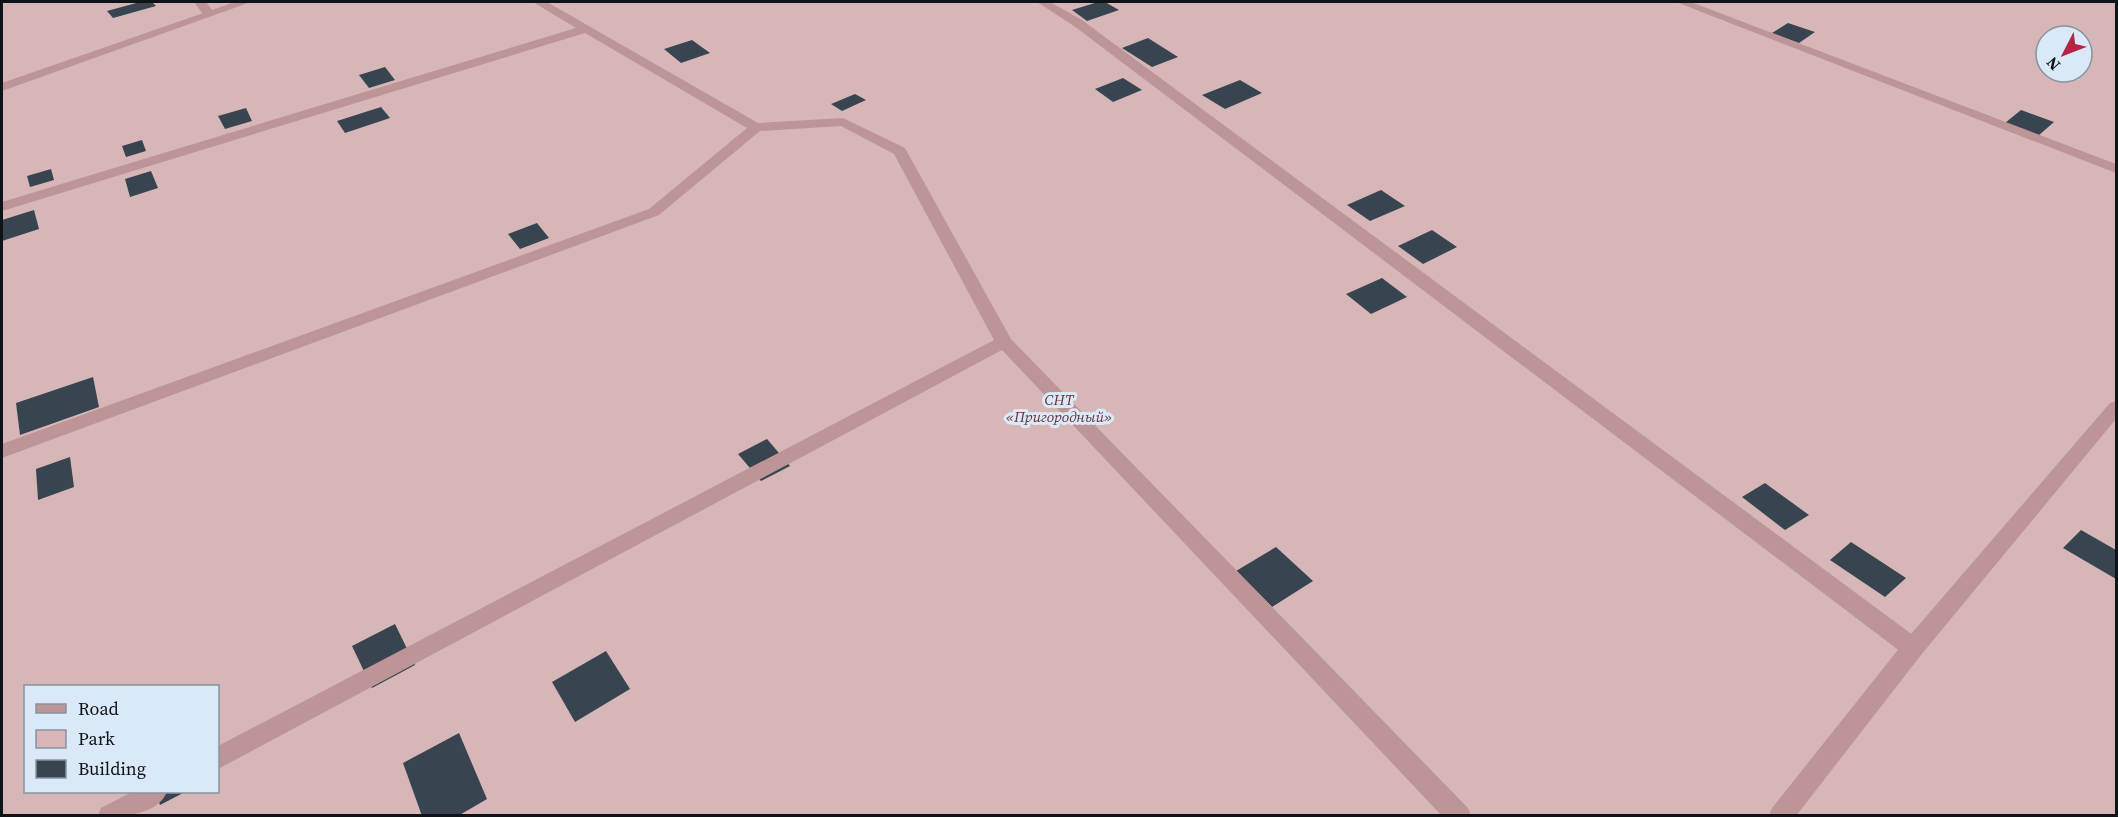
<svg xmlns="http://www.w3.org/2000/svg" width="2118" height="817" viewBox="0 0 2118 817" font-family="'Source Serif 4',serif">
	<style>
		.green { fill: #d7b6b8; fill-rule: evenodd }
		.building { fill: #384550 }
		.lines { fill: none; stroke-linecap: round; stroke-linejoin: round }
		.service { fill: #be9597; fill-rule: evenodd }
		.minor { fill: #be9597; fill-rule: evenodd }
		.labels { text-anchor: middle; stroke-width: 6; stroke-linejoin: round; paint-order: stroke }
		.park-label { font-size: 15px; font-style: italic; fill: #693137; stroke: #dae9f7 }
	</style>
	<rect width="100%" height="100%" fill="#dae9f7"/>
	<!-- green -->
	<path class="green" d="M2,2h2114v813h-2114zM2046,36h36v36h-36zM26,686h192v106h-192z"/>
	<!-- building -->
	<g class="building">
		<polygon points="140,2 152,2 156,6 113,18 107,11"/>
		<polygon points="1098,2 1105,2 1119,10 1087,21 1072,10"/>
		<polygon points="1788,23 1815,32 1799,43 1772,33"/>
		<polygon points="1148,38 1178,57 1152,67 1122,48"/>
		<polygon points="692,40 710,53 681,63 664,49"/>
		<polygon points="385,67 395,80 369,88 359,75"/>
		<polygon points="1123,78 1142,90 1113,102 1095,89"/>
		<polygon points="1240,80 1262,93 1225,109 1202,95"/>
		<polygon points="855,94 866,100 842,111 831,104"/>
		<polygon points="381,107 390,118 345,133 337,121"/>
		<polygon points="246,108 252,121 225,129 218,116"/>
		<polygon points="2021,110 2054,122 2038,136 2005,123"/>
		<polygon points="142,140 146,151 126,157 122,146"/>
		<polygon points="51,169 54,180 30,187 27,176"/>
		<polygon points="151,171 158,188 130,197 125,179"/>
		<polygon points="1381,190 1405,206 1370,221 1347,205"/>
		<polygon points="34,210 39,229 2,241 2,220"/>
		<polygon points="537,223 549,238 520,249 508,234"/>
		<polygon points="1432,230 1457,247 1423,264 1398,246"/>
		<polygon points="1382,278 1407,297 1371,314 1346,294"/>
		<polygon points="93,377 99,407 20,435 16,403"/>
		<polygon points="767,439 790,466 761,481 738,454"/>
		<polygon points="70,457 74,487 38,500 36,469"/>
		<polygon points="1765,483 1809,515 1785,530 1742,497"/>
		<polygon points="2081,530 2116,550 2116,579 2063,548"/>
		<polygon points="1851,542 1906,578 1885,597 1830,560"/>
		<polygon points="1276,547 1313,581 1272,607 1236,571"/>
		<polygon points="395,624 415,665 372,688 352,646"/>
		<polygon points="606,651 630,689 575,722 552,682"/>
		<polygon points="459,733 487,799 458,816 422,816 403,763"/>
		<polygon points="155,792 185,792 160,805"/>
	</g>
	<g class="lines">
		<!-- service -->
		<g class="service">
			<polygon points="194,2 206,2 215,14 205,17"/>
			<polygon points="533,2 547,2 758,123 843,118 905,148 1011,339 1468,808 1471,816 1442,816 1002,350 218,769 218,746 994,340 894,154 841,126 760,131 659,215 2,458 2,444 649,209 747,128 585,33 2,211 2,202 576,28"/>
			<polygon points="1037,2 1050,2 1082,20 1921,641 1924,648 1921,655 1913,657 1905,655 1074,26"/>
			<polygon points="1676,2 1691,2 2116,164 2116,173"/>
			<path d="M132,792h35c-11,25 -46,24 -69,24l3,-8z"/>
		</g>
		<!-- minor -->
		<g class="minor">
			<polygon points="235,2 251,2 2,91 2,83"/>
			<polygon points="2116,401 2116,419 1921,655 1796,816 1769,816 1772,808 1905,641 2110,403"/>
		</g>
	</g>
	<g class="labels">
		<!-- park labels -->
		<g class="park-label">
			<text x="1059" y="405">СНТ<tspan x="1059" dy="17">«Пригородный»</tspan></text>
		</g>
	</g>
	<!-- border -->
	<rect width="2118" height="817" fill="none" stroke="#0e1318" stroke-width="6"/>
	<!-- legend -->
	<rect x="24" y="685" width="195" height="108" fill="#dae9f7" stroke="#88939e" stroke-width="1.5"/>
	<rect x="36" y="704" width="30" height="9" fill="#be9597" stroke="#88939e" stroke-width="1.5"/>
	<text x="78" y="715" font-size="18" fill="#0e1318">Road</text>
	<rect x="36" y="730" width="30" height="18" fill="#d7b6b8" stroke="#88939e" stroke-width="1.5"/>
	<text x="78" y="745" font-size="18" fill="#0e1318">Park</text>
	<rect x="36" y="760" width="30" height="18" fill="#384550" stroke="#88939e" stroke-width="1.5"/>
	<text x="78" y="775" font-size="18" fill="#0e1318">Building</text>
	<!-- north arrow -->
	<g transform="translate(2064 54) rotate(228)"><circle r="28" fill="#dae9f7" stroke="#88939e" stroke-width="1.5"/>
	<path d="M0-4.5L10 22L0 15L-10 22Z" fill="#b62445"/>
	<text y="-9" font-size="16" font-weight="bold" text-anchor="middle" fill="#0e1318">N</text>
	</g>
</svg>
